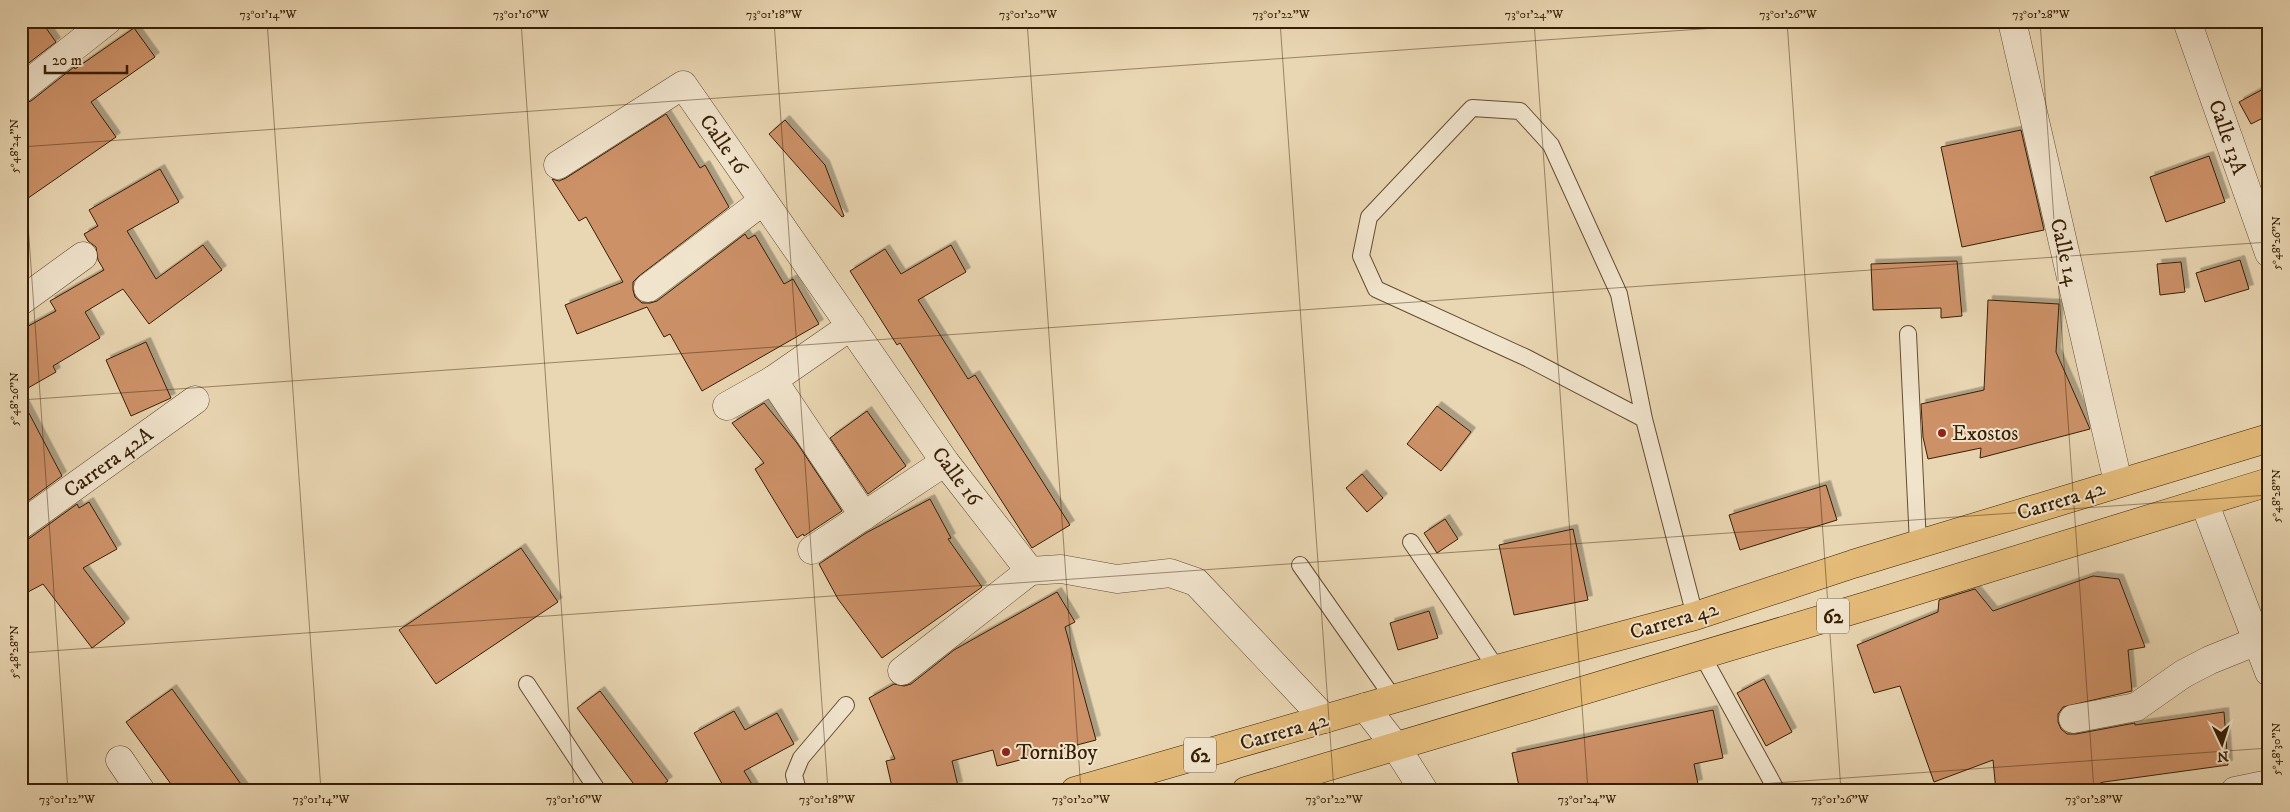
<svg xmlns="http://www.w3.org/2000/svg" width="2290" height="812" viewBox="0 0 2290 812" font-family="'IM FELL DW Pica',serif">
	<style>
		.building { fill: #cd9168; stroke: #371f04; filter: url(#shadow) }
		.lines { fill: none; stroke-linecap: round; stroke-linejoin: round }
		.service-casing { stroke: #644d30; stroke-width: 18 }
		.minor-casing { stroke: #644d30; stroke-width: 29 }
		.trunk-casing { stroke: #371f04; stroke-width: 29 }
		.service { stroke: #f1e4cd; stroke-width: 16 }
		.minor { stroke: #f1e4cd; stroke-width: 28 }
		.trunk { stroke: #e4bb79; stroke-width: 28 }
		.ticks { fill: none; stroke: #371f04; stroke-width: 1; stroke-opacity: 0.45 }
		.poi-dot { fill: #8f2418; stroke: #f1e4cd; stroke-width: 2 }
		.labels { text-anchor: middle; stroke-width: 4; stroke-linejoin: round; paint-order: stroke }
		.shield { fill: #f1e4cd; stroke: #6f5a40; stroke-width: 1 }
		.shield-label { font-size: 20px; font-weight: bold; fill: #371f04 }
		.street-label { font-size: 21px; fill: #371f04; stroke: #f1e4cd }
		.poi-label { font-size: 21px; fill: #371f04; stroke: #f1e4cd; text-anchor: start }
		.neatline { fill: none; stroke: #371f04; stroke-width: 2 }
		.ticks-label { font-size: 12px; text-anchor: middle; fill: #371f04 }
	</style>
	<defs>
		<filter id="shadow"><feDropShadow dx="4.5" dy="-4.5" stdDeviation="0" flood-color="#0004"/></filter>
	</defs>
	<rect width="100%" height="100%" fill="#e9d6b2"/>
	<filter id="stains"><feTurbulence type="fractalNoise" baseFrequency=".004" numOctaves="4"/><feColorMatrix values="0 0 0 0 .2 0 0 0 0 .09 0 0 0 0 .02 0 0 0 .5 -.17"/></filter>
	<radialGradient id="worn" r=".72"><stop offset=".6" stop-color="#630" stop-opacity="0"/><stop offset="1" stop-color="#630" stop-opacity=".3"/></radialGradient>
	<!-- building -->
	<g class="building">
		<polygon points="21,21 41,21 56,42 21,69"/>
		<polygon points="134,28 155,57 91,102 116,137 21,203 21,104 31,101 74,67 75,69"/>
		<polygon points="2269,86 2269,115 2251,124 2239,102"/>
		<polygon points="666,114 700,168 705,165 729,207 639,276 633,282 633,290 635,297 642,303 650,303 657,301 745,234 748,239 755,235 784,284 793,279 819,324 702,391 670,334 664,337 647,307 577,334 565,305 623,282 586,217 579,221 552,179 559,181 566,178"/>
		<polygon points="785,120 825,165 844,216 842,217 769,134"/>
		<polygon points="2021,130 2044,230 1962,247 1941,147"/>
		<polygon points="2209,156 2225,202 2166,222 2150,177"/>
		<polygon points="160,169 179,202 127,231 156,279 203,245 222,270 149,324 123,289 85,312 100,338 53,366 56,372 21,392 21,330 56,311 50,301 104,270 98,260 96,247 88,241 84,234 98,226 89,210"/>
		<polygon points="951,245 966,272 918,300 968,379 975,375 1070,525 1032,548 900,343 897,345 850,271 885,249 901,274"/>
		<polygon points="2240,260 2249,289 2205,302 2196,273"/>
		<polygon points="1957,261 1962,316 1941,318 1941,308 1873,310 1871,264"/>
		<polygon points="2181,262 2185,292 2160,295 2157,264"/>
		<polygon points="1988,300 2059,304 2056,352 2090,429 1980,458 1981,448 1928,459 1923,437 1921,404 1984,390"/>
		<polygon points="146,342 171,398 131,416 106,360"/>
		<polygon points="21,398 62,476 21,506"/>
		<polygon points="764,403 797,443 842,511 804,536 803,534 797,538 755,469 764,463 732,423"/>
		<polygon points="1437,406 1471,432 1441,471 1407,444"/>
		<polygon points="867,411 906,466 868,494 830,438"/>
		<polygon points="1362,474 1383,498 1367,512 1346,488"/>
		<polygon points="1826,485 1837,520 1740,550 1729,515"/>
		<polygon points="930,499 951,538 948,539 982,587 882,658 838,599 819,564 866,533"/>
		<polygon points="89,502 117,549 83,568 125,623 92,648 43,584 28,592 21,580 21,540 30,538 77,504 79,508"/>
		<polygon points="1445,519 1458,539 1437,553 1424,533"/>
		<polygon points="1573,529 1588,600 1514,615 1499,545"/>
		<polygon points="521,548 558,602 436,684 399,630"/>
		<polygon points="2093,576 2119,579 2145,647 2128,650 2132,691 2063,707 2058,714 2058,722 2061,729 2067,734 2076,734 2135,723 2135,725 2224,712 2228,765 2104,782 2073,791 1996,791 1993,760 1934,782 1900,686 1874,693 1857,645 1938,612 1939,600 1975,589 1993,611"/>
		<polygon points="1057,592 1075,622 1065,627 1096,740 997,766 993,750 952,761 958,786 940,791 893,791 886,761 895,759 869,698 894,684 904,686 911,684 954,650"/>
		<polygon points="1429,611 1438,638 1398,650 1390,623"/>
		<polygon points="1764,679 1792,732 1766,746 1737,693"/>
		<polygon points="172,689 246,791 176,791 126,722"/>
		<polygon points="600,691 668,781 654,791 639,791 577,708"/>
		<polygon points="1713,710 1723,758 1694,764 1698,784 1666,791 1520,791 1512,753"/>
		<polygon points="734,711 745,730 777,713 794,744 744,771 756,791 726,791 694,733"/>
	</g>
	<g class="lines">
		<!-- service casing -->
		<g class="service-casing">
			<g id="service">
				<polyline points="1908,334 1918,544"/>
				<polyline points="1644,419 1527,358 1376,289 1361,256 1369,217 1472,108 1520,111 1551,145 1619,294 1644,419 1695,616"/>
				<polyline points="1411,542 1497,669"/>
				<polyline points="1300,565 1394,699"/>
				<polyline points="1702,655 1777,791"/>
				<polyline points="527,684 598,791"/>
				<polyline points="798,791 794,775 801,758 846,705"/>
			</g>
		</g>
		<!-- minor casing -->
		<g class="minor-casing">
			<g id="minor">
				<polyline points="2012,21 2118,482"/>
				<polyline points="2187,21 2269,253"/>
				<polyline points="21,89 107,21"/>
				<polyline points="558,165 683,85 945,462 1030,571"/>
				<polyline points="648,288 763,201"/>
				<polyline points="21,301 83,256"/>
				<polyline points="773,380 864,516"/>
				<polyline points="727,406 773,380 851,326"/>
				<polyline points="2204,502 2269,672"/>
				<polyline points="21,525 195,400"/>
				<polyline points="812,550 945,462"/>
				<polyline points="1030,571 1061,569 1117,579 1170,573 1196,582 1325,719"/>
				<polyline points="902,671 1030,571"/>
				<polyline points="1365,707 1396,747 1424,791"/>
				<polyline points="2073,719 2136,707 2183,674 2210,660 2257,641"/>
				<polyline points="120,760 141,791"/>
				<polyline points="2235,791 2269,784"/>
			</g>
		</g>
		<!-- trunk casing -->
		<g class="trunk-casing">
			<g id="trunk">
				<polyline points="1075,791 1497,669 1695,616 1853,564 2269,438"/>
				<polyline points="1246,791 1873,604 2269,482"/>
			</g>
		</g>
		<!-- service -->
		<use href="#service" class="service"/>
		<!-- minor -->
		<use href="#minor" class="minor"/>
		<!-- trunk -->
		<use href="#trunk" class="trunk"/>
	</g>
	<!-- ticks -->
	<path class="ticks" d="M267,21l54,770M521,21l53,770M774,21l54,770M1027,21l54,770M1280,21l54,770M1534,21l54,770M1787,21l54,770M2040,21l54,770M21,125l47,666M21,147l1794,-126M21,400l2248,-158M21,653l2248,-158M1662,791l607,-43"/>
	<!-- markers -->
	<g class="poi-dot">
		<circle cx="1942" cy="433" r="5"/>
		<circle cx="1006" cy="752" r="5"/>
	</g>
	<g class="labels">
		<!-- shield labels -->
		<g class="shield">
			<rect x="1817" y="598.5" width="32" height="35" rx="4"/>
			<rect x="1184" y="737.5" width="32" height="35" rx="4"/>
		</g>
		<g class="shield-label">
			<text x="1833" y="623">62</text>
			<text x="1200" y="762">62</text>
		</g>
		<!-- street labels -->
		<g class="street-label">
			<text transform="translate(2228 137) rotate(71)" y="7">Calle 13A</text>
			<text transform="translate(724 144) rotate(55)" y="7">Calle 16</text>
			<text transform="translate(2065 252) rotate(77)" y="7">Calle 14</text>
			<text transform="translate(108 462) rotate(-36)" y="7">Carrera 42A</text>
			<text transform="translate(957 476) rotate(53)" y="7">Calle 16</text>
			<text transform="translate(2061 500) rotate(-17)" y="7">Carrera 42</text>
			<text transform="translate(1674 620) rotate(-16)" y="7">Carrera 42</text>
			<text transform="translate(1284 731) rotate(-16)" y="7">Carrera 42</text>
		</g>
		<!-- poi labels -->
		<g class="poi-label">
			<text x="1952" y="440">Exostos</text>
			<text x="1016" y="759">TorniBoy</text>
		</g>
	</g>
	<!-- margin -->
	<rect width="2290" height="812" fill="none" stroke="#e9d6b2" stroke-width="55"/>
	<!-- north arrow -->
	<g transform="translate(2222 744) rotate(176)" stroke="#f1e4cd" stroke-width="4" paint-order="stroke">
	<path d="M0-4L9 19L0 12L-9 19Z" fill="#371f04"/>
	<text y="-8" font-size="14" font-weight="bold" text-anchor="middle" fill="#371f04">N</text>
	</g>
	<!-- scale -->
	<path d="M45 65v8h82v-8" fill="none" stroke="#371f04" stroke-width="2.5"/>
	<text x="52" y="65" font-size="15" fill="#371f04" stroke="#f1e4cd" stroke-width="4" paint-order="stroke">20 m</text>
	<rect x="28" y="28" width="2234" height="756" class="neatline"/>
	<g class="ticks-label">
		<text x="268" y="18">73°01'14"W</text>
		<text x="521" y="18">73°01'16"W</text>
		<text x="774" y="18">73°01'18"W</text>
		<text x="1028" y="18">73°01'20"W</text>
		<text x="1281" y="18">73°01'22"W</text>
		<text x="1534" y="18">73°01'24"W</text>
		<text x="1788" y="18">73°01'26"W</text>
		<text x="2041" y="18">73°01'28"W</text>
		<text transform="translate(14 146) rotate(-90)" y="4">5°48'24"N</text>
		<text transform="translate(2276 243) rotate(-90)" y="4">5°48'26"N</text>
		<text transform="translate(14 399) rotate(-90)" y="4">5°48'26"N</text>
		<text transform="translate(2276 496) rotate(-90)" y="4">5°48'28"N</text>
		<text transform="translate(14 652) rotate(-90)" y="4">5°48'28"N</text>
		<text transform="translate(2276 749) rotate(-90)" y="4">5°48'30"N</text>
		<text x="67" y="803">73°01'12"W</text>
		<text x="321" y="803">73°01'14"W</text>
		<text x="574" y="803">73°01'16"W</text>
		<text x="827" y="803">73°01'18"W</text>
		<text x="1081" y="803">73°01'20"W</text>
		<text x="1334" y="803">73°01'22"W</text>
		<text x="1587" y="803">73°01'24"W</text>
		<text x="1840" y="803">73°01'26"W</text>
		<text x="2094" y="803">73°01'28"W</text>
	</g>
	<rect width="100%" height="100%" filter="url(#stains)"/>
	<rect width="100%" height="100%" fill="url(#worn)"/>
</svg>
